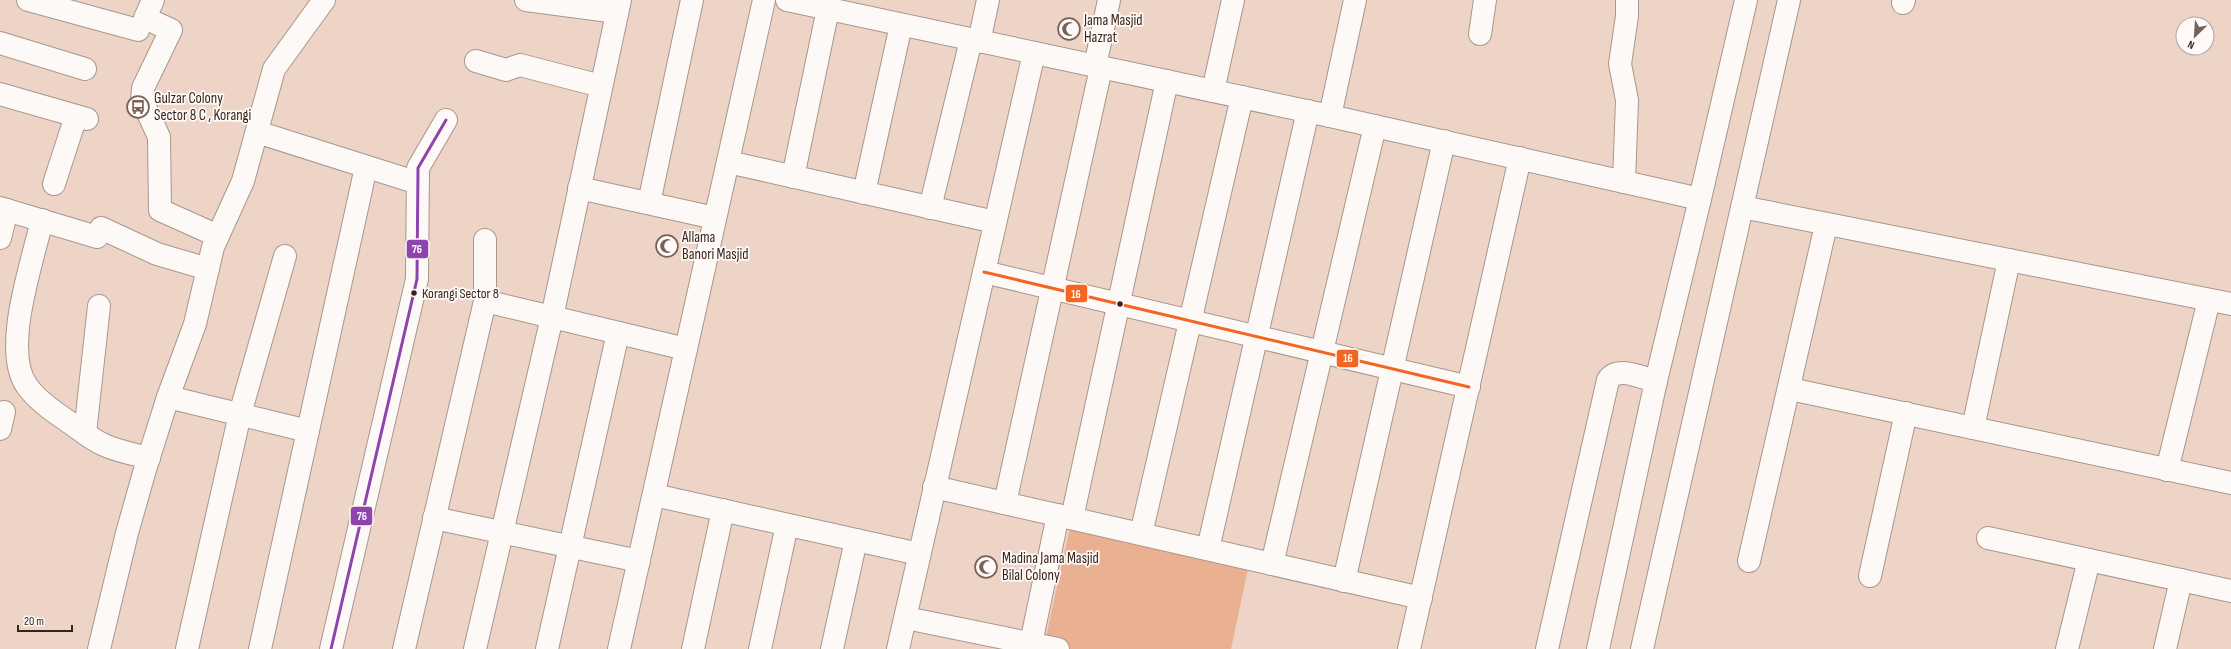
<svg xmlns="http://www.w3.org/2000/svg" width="2231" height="649" viewBox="0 0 2231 649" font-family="'Sofia Sans Condensed',sans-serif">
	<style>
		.green { fill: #eab092 }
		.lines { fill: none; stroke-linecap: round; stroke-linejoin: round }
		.minor-casing { stroke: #a9968c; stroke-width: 24 }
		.minor { stroke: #fcf9f7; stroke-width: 22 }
		.bus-1-casing { stroke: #fffaf7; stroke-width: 6 }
		.bus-2-casing { stroke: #fffaf7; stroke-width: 6 }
		.bus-1 { stroke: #f26522; stroke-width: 3 }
		.bus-2 { stroke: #8e44ad; stroke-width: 3 }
		.bus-dot { fill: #36241b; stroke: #fffaf7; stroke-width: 1.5 }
		.labels { text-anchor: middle; stroke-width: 3.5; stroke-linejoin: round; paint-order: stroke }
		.bus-label { font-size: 14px; fill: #36241b; stroke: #fffaf7; text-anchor: start }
		.poi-label { font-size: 15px; fill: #36241b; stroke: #fffaf7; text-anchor: start }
		.line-badge { stroke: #fffaf7; stroke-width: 1.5 }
		.badge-label { font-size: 11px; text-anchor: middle; font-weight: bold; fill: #fff }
	</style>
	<rect width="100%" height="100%" fill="#edd4c7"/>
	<!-- green -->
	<polygon class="green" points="1072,518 1250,559 1231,649 1058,649 1044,646"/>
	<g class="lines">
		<!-- minor casing -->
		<g class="minor-casing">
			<g id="minor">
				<polyline points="28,0 138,30"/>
				<polyline points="153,0 145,18 171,30 143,88 142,100 159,137 160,210 218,236"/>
				<polyline points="526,0 617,12"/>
				<polyline points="787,0 1330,116 1700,199"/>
				<polyline points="1903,3 1904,0"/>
				<polyline points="1480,34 1485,0"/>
				<polyline points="979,42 988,0"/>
				<polyline points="0,43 85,69"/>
				<polyline points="476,61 506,70 520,65 601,86"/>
				<polyline points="1095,66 1109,0"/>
				<polyline points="1213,91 1233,0"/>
				<polyline points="0,94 87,119"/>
				<polyline points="1330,116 1355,0"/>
				<polyline points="257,132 418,183"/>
				<polyline points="728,162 995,222"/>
				<polyline points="793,177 828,9"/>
				<polyline points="1624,182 1627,100 1620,64 1627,16 1627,0"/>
				<polyline points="54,184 76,116"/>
				<polyline points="579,188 715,218"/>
				<polyline points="864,193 901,25"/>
				<polyline points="649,203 692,0"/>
				<polyline points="1742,207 2231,304"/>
				<polyline points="0,208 97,237 101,228 157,254 208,269"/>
				<polyline points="930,208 971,40"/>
				<path d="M42,220c-9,41 -41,130 -15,166 9,13 27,26 39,34 12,8 23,18 36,24 14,7 31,10 47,14"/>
				<polyline points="0,238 7,210"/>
				<polyline points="984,272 1469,387"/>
				<polyline points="485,301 686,349"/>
				<polyline points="1790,389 2231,483"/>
				<polyline points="168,397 308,431"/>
				<polyline points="1973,428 2009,260"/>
				<polyline points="0,429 4,412"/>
				<polyline points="85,433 99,306"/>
				<polyline points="2167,470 2209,300"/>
				<polyline points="934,487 1421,598"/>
				<polyline points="654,495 919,554"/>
				<polyline points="1005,503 1101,68"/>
				<polyline points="434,518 639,561"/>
				<polyline points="1072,518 1167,81"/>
				<polyline points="1141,534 1242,97"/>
				<polyline points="1988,538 2231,591"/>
				<polyline points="1208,549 1308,111"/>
				<polyline points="1749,561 1826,225"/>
				<polyline points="1272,564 1375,126"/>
				<polyline points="1870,576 1906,413"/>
				<polyline points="1344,581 1444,141"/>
				<polyline points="906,618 1058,649"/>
				<polyline points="1031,643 1058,515"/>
				<polyline points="99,649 127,533 144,473 168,397 195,324 213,247 243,181 274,69 324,0"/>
				<polyline points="187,649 240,414 285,256"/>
				<polyline points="260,649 366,167"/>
				<polyline points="331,649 417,279 418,168 446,120"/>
				<polyline points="404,649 485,301 485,240"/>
				<polyline points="475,649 552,317 620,0"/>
				<polyline points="547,649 618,333"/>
				<polyline points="619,649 764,0"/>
				<polyline points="693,649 723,510"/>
				<polyline points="760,649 787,525"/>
				<polyline points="832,649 856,540"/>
				<polyline points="898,649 1034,53"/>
				<polyline points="1409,649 1520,158"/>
				<path d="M1547,649l61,-269c10,-15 33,-2 48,1"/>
				<polyline points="1598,649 1656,381 1700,199 1746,0"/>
				<polyline points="1642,649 1789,0"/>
				<polyline points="2067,649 2089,560"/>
				<polyline points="2165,649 2181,580"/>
			</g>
		</g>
		<!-- minor -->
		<use href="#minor" class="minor"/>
		<!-- bus-1 casing -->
		<g class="bus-1-casing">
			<polyline id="bus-1" points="984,272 1469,387"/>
		</g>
		<!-- bus-2 casing -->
		<g class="bus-2-casing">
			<polyline id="bus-2" points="331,649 417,279 418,168 446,120"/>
		</g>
		<!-- bus-1 -->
		<use href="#bus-1" class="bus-1"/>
		<!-- bus-2 -->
		<use href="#bus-2" class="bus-2"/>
	</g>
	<!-- icons -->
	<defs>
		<g id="mosque-ring" transform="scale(1.15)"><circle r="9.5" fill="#fffaf7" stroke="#766257" stroke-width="1.5"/><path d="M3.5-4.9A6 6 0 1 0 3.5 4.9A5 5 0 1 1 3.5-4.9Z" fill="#766257"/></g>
		<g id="bus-ring" transform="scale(1.15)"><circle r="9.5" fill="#fffaf7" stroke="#766257" stroke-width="1.5"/><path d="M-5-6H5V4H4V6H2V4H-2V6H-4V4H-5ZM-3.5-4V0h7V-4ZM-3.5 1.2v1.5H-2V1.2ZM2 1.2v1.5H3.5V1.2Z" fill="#766257"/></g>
	</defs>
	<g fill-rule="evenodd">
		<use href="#mosque-ring" x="1069" y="29"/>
		<use href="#bus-ring" x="138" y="107"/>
		<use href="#mosque-ring" x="667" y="246"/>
		<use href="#mosque-ring" x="986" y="567"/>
	</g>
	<!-- markers -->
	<g class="bus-dot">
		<circle cx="414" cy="293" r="3.5"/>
		<circle cx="1120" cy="304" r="3.5"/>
	</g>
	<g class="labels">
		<!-- bus labels -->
		<g class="bus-label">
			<text x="422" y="298">Korangi Sector 8</text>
		</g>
		<!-- poi labels -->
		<g class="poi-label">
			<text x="1084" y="25">Jama Masjid<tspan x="1084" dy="17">Hazrat</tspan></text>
			<text x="154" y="103">Gulzar Colony<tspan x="154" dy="17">Sector 8 C , Korangi</tspan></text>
			<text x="682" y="242">Allama<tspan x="682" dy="17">Banori Masjid</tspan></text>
			<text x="1002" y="563">Madina Jama Masjid<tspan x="1002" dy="17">Bilal Colony</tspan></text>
		</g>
	</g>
	<g class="line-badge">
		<rect x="406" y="239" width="23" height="20" rx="4" fill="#8e44ad"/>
		<rect x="1065" y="284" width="23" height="19" rx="4" fill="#f26522"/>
		<rect x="1336" y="349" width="23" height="19" rx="4" fill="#f26522"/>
		<rect x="350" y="506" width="23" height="20" rx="4" fill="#8e44ad"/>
	</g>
	<g class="badge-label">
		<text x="417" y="253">76</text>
		<text x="1076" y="298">16</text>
		<text x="1348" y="362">16</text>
		<text x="362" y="520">76</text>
	</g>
	<!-- north arrow -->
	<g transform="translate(2195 36) rotate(205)"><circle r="19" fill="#fffaf7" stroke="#afa49f"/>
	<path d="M0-3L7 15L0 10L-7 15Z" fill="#766257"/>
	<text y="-6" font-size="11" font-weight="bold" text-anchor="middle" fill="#36241b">N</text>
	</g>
	<!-- scale -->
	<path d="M18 625v6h54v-6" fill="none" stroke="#36241b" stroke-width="2"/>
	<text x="24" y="625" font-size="12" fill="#36241b" stroke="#fffaf7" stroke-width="3" paint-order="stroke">20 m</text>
</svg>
